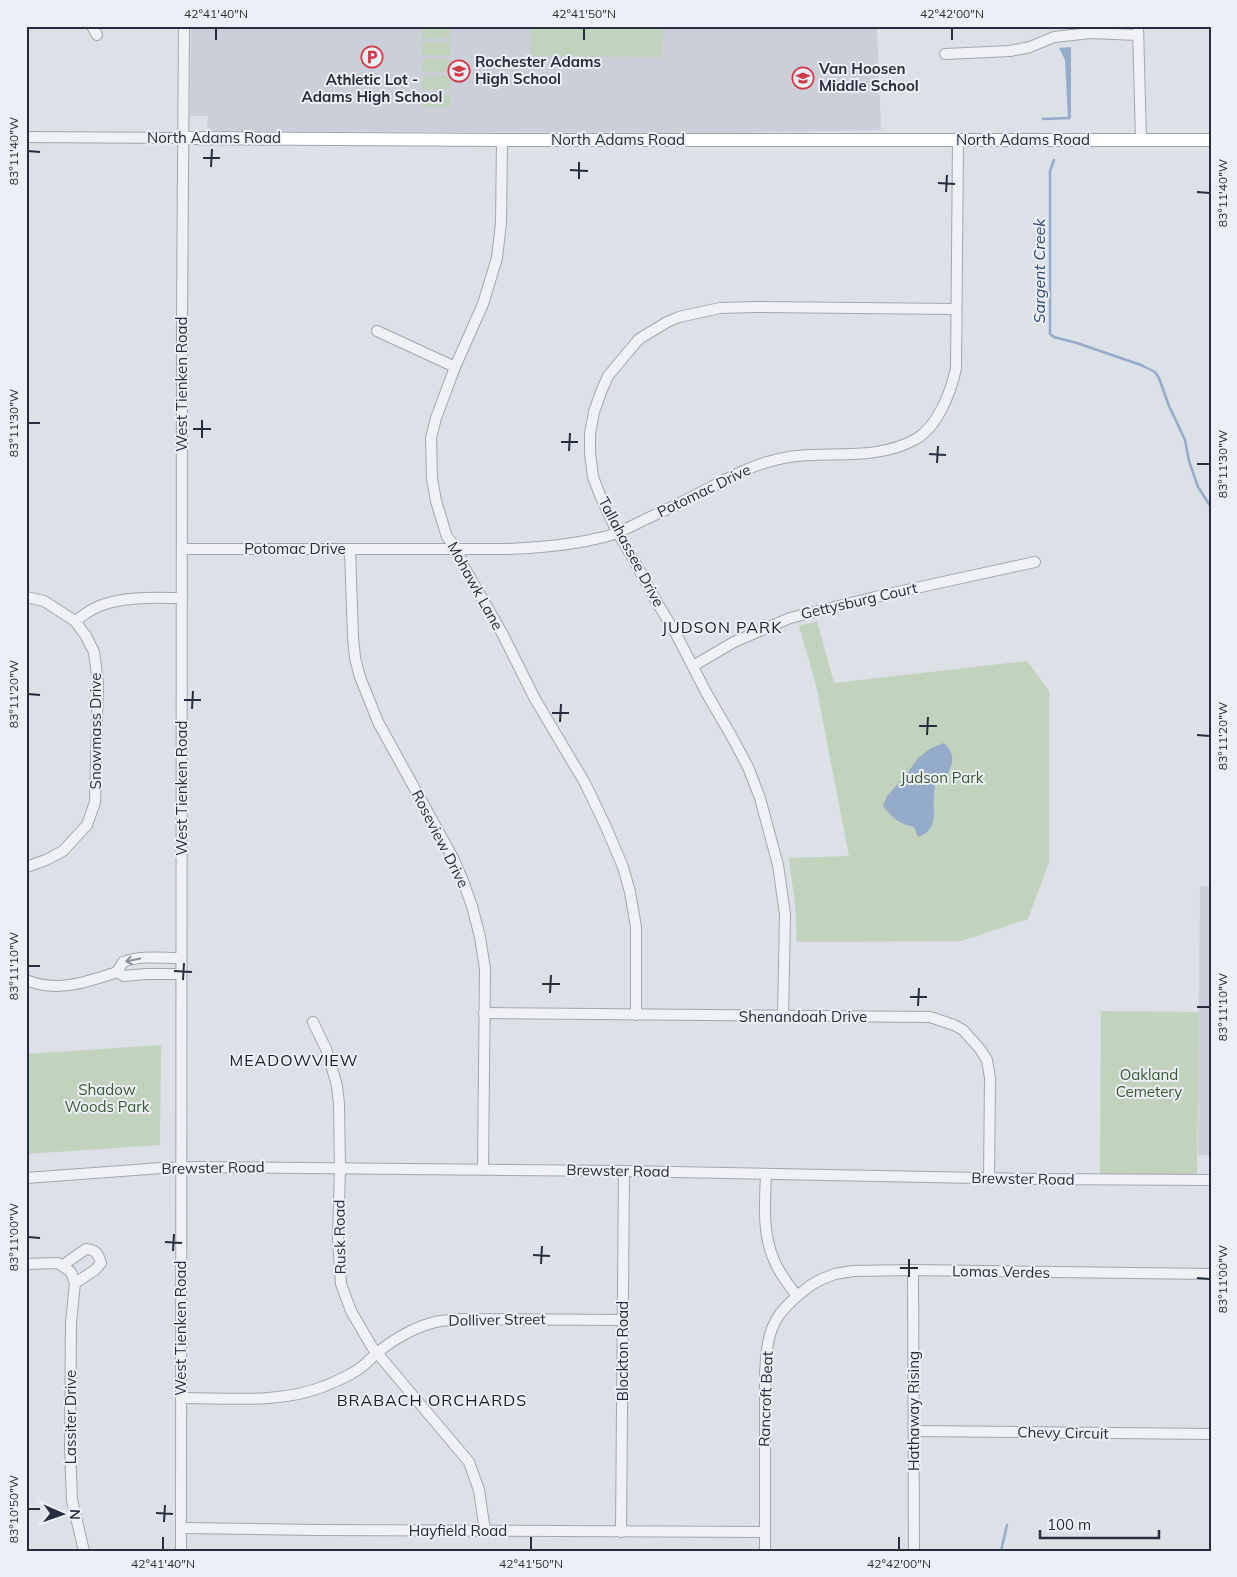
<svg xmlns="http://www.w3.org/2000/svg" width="1237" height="1577" viewBox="0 0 1237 1577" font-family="Mulish,sans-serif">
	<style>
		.built { fill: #cacfd9 }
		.green { fill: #c1d2bd }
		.water { fill: #95abca }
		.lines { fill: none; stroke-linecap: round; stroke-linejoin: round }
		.stream { stroke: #95abca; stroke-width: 2.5 }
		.minor-casing { stroke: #a1a7b1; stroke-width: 12 }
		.major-casing { stroke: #9ba3b3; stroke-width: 14 }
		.minor { stroke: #eff1f5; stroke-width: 10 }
		.major { stroke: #fff; stroke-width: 12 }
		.oneway { stroke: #8a8f9a }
		.ticks { fill: none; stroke: #252d3e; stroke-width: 2 }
		.labels { text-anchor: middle; stroke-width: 4; stroke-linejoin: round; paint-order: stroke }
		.poi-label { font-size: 15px; font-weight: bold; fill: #252d3e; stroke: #eceff5; text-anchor: start }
		.street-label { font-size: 15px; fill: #252d3e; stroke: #eceff5 }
		.park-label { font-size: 15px; fill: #375b32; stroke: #eceff5 }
		.water-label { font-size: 16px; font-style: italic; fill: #2e4874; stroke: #eceff5 }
		.neighbourhood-label { font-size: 16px; letter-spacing: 1px; fill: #181e2f; stroke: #eceff5 }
		.neatline { fill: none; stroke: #252d3e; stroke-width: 2 }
		.ticks-label { font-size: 12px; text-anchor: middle; fill: #252d3e }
	</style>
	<rect width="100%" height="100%" fill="#dce0e7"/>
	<!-- built -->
	<g class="built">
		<polygon points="191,26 877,26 881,130 727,133 207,131 208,116 190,116"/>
		<polygon points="1200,886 1211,886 1211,1155 1198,1155"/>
	</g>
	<!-- green -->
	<g class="green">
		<polygon points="422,26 450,26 450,38 422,39"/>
		<polygon points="532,26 663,26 662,57 531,56"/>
		<rect x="422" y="42" width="28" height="13"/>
		<rect x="422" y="59" width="28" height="13"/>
		<polygon points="422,76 450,76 450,89 422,90"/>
		<rect x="422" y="94" width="28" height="13"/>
		<polygon points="817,621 834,683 1027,661 1049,691 1049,862 1028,919 962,941 797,942 795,905 789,858 849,856 816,685 799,626"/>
		<polygon points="1101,1011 1199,1012 1197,1174 1100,1174"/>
		<polygon points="161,1045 160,1145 26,1154 26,1054"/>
	</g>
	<!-- water -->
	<g class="water">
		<polygon points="1071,47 1071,118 1069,120 1068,118 1065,60 1059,48"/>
		<path d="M944,743c10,9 11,20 3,31 -3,4 -10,7 -12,11 -1,3 0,6 -1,8 -2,19 6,36 -16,44l-4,-10c-14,-3 -22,-9 -31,-21l4,-10 19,-21 12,-17 13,-10z"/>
	</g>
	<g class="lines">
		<!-- stream -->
		<g class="stream">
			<polyline points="1043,119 1068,118"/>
			<polyline points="1054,160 1050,171 1050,334 1054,337 1077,343 1141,365 1155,372 1159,378 1169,406 1185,440 1189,461 1198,487 1211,507"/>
			<polyline points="1001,1551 1007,1525"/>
		</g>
		<!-- minor casing -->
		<g class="minor-casing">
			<g id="minor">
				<polyline points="92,26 97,35"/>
				<polyline points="1138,26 1141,140"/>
				<polyline points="945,54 1010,51 1030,47 1054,37 1091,33 1138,35"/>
				<polyline points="26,137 183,138"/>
				<polyline points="502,140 501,223 497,258 483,304 455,367 436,418 431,438 432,479 436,501 447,537 457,549 463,565 502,633 535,699 585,783 606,827 623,867 630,892 636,927 636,1015"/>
				<polyline points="377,331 455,367"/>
				<path d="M182,549h325c27,-1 52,-3 79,-8 7,-2 15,-3 22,-5 13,-4 26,-11 38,-17 22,-10 44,-21 65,-32 25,-13 50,-26 78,-30 42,-6 88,4 127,-18 22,-13 35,-47 40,-71l2,-227"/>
				<polyline points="350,550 353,637 355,658 360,677 378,722 453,858 463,881 472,906 480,937 485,969 483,1169"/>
				<polyline points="26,597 44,601 75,621 86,636 94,652 98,683 95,802 87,825 63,851 46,860 26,867"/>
				<path d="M75,621c9,-6 17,-13 27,-16 25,-9 54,-7 80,-7"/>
				<polyline points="693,666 734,642 790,618 875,597 1035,562"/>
				<path d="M181,974h-35l-22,2 -7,-4 6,-10c18,-7 39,-4 58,-4"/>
				<path d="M26,980c31,13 61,2 91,-8"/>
				<polyline points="484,1013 930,1017 954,1025 963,1030 980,1049 987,1060 990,1078 989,1178"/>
				<polyline points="783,1017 785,914 778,865 760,798 748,767 732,737 707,694 676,634 655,599 631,555 617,532 600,495 593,477 590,453 590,434 594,412 601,392 608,376 628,352 639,339 667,322 679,317 720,308 755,307 956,309"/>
				<polyline points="313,1022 326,1049 332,1068 337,1086 339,1104 340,1168 338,1239 341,1284 351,1311 372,1347 469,1462 479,1490 485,1531"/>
				<polyline points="26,1178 162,1168 198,1167 624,1171 1037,1179 1211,1180"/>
				<polyline points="26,1264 58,1263 71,1272 75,1283 71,1323 70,1447 72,1500 84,1551"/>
				<path d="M63,1265l23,-16c10,1 12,4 15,14l-6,7 -20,13"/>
				<polyline points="913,1270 914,1551"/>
				<polyline points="797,1296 811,1285 822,1279 835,1274 853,1271 913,1270 1211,1274"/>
				<path d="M181,1398c48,0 99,6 144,-12 14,-6 29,-12 40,-22 4,-3 7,-7 11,-10 17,-15 42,-29 64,-33 8,-1 16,-1 23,-2l160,1"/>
				<polyline points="914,1431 1211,1434"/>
				<polyline points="181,1528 315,1530 765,1532"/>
				<polyline points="621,1532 624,1171"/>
				<polyline points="181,1551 182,317 184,26"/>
				<path d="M765,1551v-176c1,-21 2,-44 15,-61 5,-7 11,-12 17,-18 -9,-12 -18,-23 -23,-36 -12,-27 -9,-58 -8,-86"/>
			</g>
		</g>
		<!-- major casing -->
		<g class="major-casing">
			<polyline id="major" points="183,138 502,140 1211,140"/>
		</g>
		<!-- minor -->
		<use href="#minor" class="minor"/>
		<!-- major -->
		<use href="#major" class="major"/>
	</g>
	<!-- one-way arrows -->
	<defs><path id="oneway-shaft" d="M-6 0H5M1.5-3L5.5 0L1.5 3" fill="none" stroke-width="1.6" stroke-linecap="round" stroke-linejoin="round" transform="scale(1.25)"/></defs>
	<use class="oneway" href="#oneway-shaft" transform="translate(133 960) rotate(168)"/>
	<!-- ticks -->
	<path class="ticks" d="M216,40v-12M584,40v-12M952,40v-12M28,151l12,1M203,158h17M211,167l1,-18M570,170l18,1M579,179v-17M938,183l17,1M946,192l1,-17M1197,192l13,1M28,423h12M193,429h18M202,438v-18M561,442h17M569,451l1,-18M929,454l17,1M937,463l1,-17M1197,464h13M28,694l12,1M184,700h17M192,709l1,-18M552,713h17M560,722l1,-18M919,726h18M927,735l1,-18M1197,735l13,1M28,966h12M174,971l18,1M183,980l1,-17M542,984h18M550,993l1,-18M910,997h17M918,1006l1,-18M1197,1007h13M28,1237l12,1M165,1242l17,1M173,1251l1,-17M533,1255l17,1M541,1264l1,-18M900,1268h18M909,1277v-18M1197,1278l13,1M28,1509h12M156,1513l17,1M164,1522l1,-17M163,1550v-13M531,1550v-13M899,1550v-13"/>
	<!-- icons -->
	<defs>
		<g id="parking-ring" transform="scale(1.125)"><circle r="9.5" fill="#eceff5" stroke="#d43946" stroke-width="1.5"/><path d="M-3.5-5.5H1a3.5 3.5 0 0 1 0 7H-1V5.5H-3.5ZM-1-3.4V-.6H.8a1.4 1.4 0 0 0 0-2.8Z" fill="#d43946"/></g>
		<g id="school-ring" transform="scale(1.125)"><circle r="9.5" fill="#eceff5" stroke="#d43946" stroke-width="1.5"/><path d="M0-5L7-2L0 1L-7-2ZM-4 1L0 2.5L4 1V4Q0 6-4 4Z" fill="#d43946"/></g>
	</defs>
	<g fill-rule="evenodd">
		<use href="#parking-ring" x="372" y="57"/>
		<use href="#school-ring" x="459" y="71"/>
		<use href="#school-ring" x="803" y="78"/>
	</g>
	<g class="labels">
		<!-- poi labels -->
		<g class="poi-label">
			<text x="475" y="67">Rochester Adams<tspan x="475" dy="17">High School</tspan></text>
			<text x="819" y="74">Van Hoosen<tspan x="819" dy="17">Middle School</tspan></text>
			<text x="372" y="85" text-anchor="middle">Athletic Lot -<tspan x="372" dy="17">Adams High School</tspan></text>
		</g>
		<!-- street labels -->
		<g class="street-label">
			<text x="214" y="143">North Adams Road</text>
			<text x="618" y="145">North Adams Road</text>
			<text x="1023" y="145">North Adams Road</text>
			<text transform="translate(182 384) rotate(-90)" y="5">West Tienken Road</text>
			<text transform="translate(704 491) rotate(-26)" y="5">Potomac Drive</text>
			<text x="295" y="554">Potomac Drive</text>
			<text transform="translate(631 552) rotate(62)" y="5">Tallahassee Drive</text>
			<text transform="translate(475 586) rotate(61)" y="5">Mohawk Lane</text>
			<text transform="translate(859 601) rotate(-13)" y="5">Gettysburg Court</text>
			<text transform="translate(96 731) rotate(-90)" y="5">Snowmass Drive</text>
			<text transform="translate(182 788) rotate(-90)" y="5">West Tienken Road</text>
			<text transform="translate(440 839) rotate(63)" y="5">Roseview Drive</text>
			<text x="803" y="1022">Shenandoah Drive</text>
			<text transform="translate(213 1168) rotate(-1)" y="5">Brewster Road</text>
			<text transform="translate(618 1171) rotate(1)" y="5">Brewster Road</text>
			<text transform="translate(1023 1179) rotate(1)" y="5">Brewster Road</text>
			<text transform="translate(340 1237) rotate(-91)" y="5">Rusk Road</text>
			<text transform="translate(1001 1272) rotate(1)" y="5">Lomas Verdes</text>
			<text transform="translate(497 1320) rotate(-1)" y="5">Dolliver Street</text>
			<text transform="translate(181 1328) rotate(-90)" y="5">West Tienken Road</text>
			<text transform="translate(623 1351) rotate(-90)" y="5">Blockton Road</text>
			<text transform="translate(766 1399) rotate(-88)" y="5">Rancroft Beat</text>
			<text transform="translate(914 1411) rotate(-90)" y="5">Hathaway Rising</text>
			<text transform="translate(71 1417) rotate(-90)" y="5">Lassiter Drive</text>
			<text transform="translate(1063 1433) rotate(1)" y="5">Chevy Circuit</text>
			<text x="458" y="1536">Hayfield Road</text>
		</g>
		<!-- park labels -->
		<g class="park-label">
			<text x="942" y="783">Judson Park</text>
			<text x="1149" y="1080">Oakland<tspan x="1149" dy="17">Cemetery</tspan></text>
			<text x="107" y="1095">Shadow<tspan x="107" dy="17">Woods Park</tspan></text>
		</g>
		<!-- water labels -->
		<g class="water-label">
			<text transform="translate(1039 271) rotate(-90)" y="6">Sargent Creek</text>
		</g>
		<!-- neighbourhood labels -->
		<g class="neighbourhood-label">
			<text x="722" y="633">JUDSON PARK</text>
			<text x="294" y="1066">MEADOWVIEW</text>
			<text x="432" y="1406">BRABACH ORCHARDS</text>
		</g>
	</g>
	<!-- border -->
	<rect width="1237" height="1577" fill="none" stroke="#eceff5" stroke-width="55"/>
	<!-- north arrow -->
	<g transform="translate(62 1514) rotate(92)" stroke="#eceff5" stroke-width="4" paint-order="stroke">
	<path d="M0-4L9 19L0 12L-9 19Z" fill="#252d3e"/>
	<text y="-8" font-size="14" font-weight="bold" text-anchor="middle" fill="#252d3e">N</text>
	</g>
	<!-- scale -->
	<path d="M1040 1530v8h119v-8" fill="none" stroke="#252d3e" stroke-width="2.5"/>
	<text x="1047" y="1530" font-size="15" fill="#252d3e" stroke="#eceff5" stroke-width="4" paint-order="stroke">100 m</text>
	<rect x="28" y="28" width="1182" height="1522" class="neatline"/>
	<g class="ticks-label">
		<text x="216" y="18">42°41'40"N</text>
		<text x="584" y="18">42°41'50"N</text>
		<text x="952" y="18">42°42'00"N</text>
		<text transform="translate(14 151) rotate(-90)" y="4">83°11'40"W</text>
		<text transform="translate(1223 193) rotate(-90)" y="4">83°11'40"W</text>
		<text transform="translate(14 423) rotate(-90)" y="4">83°11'30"W</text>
		<text transform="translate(1223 464) rotate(-90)" y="4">83°11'30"W</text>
		<text transform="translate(14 694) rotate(-90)" y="4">83°11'20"W</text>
		<text transform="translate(1223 736) rotate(-90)" y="4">83°11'20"W</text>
		<text transform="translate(14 966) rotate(-90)" y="4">83°11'10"W</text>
		<text transform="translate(1223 1007) rotate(-90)" y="4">83°11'10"W</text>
		<text transform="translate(14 1237) rotate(-90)" y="4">83°11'00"W</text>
		<text transform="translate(1223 1279) rotate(-90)" y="4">83°11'00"W</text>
		<text transform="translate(14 1509) rotate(-90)" y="4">83°10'50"W</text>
		<text x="163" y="1568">42°41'40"N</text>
		<text x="531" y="1568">42°41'50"N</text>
		<text x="899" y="1568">42°42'00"N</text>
	</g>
</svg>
